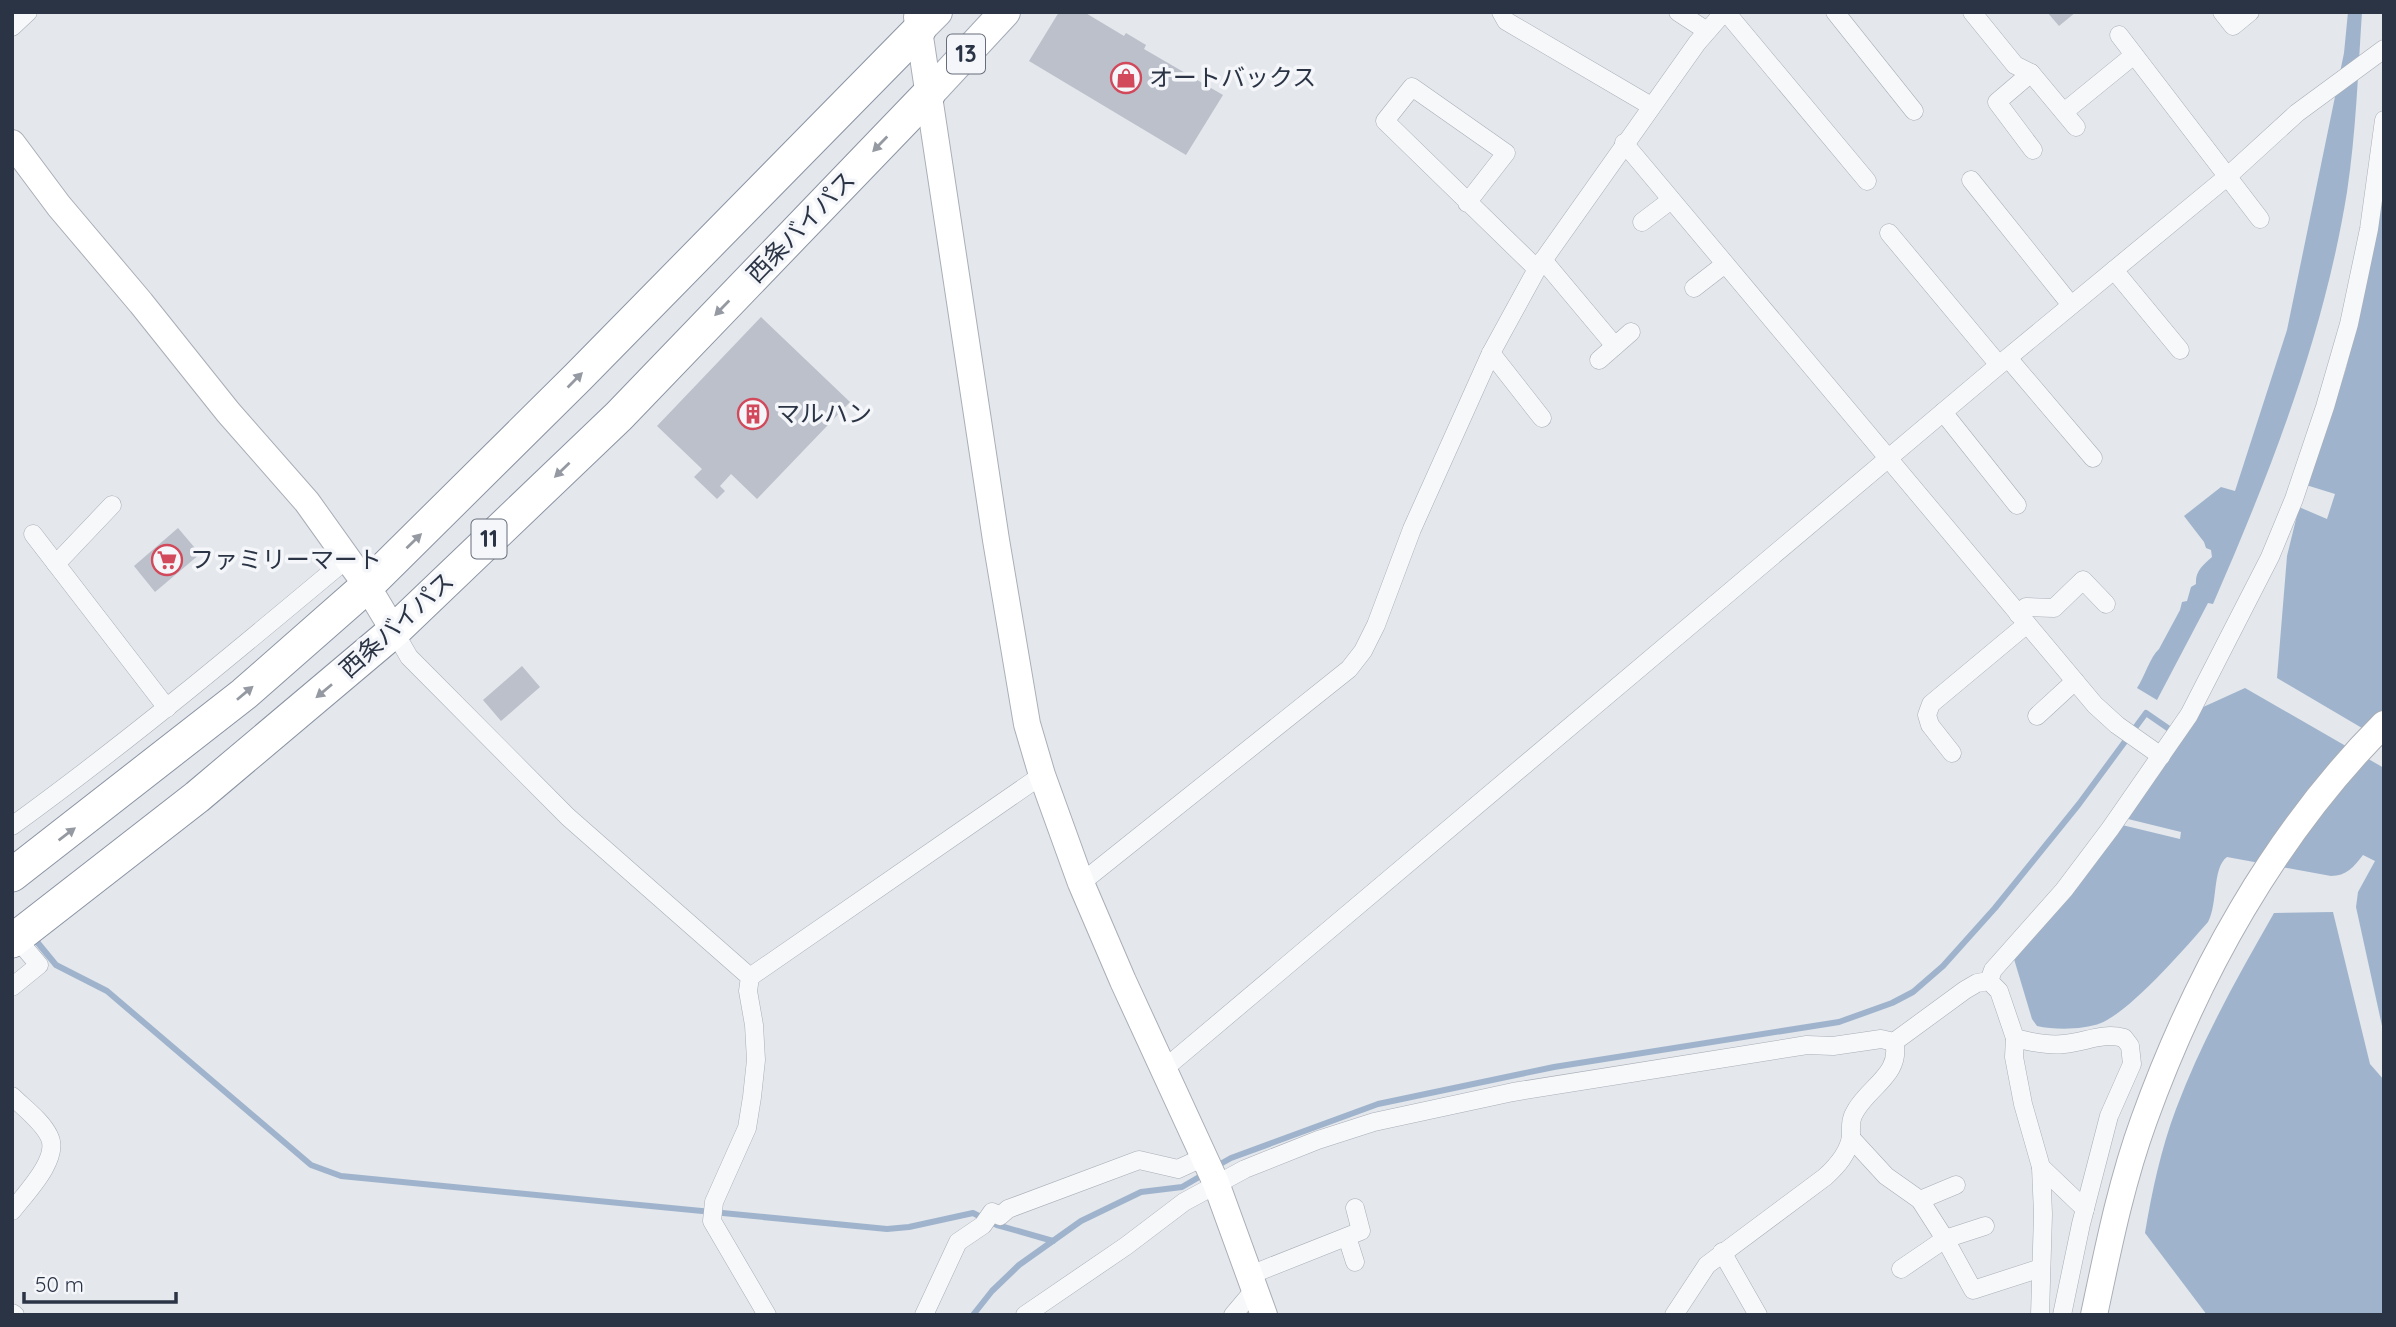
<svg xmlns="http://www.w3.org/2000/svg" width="2396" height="1327" viewBox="0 0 2396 1327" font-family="Quicksand,'Noto Sans JP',sans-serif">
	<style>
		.water { fill: #9fb4cc }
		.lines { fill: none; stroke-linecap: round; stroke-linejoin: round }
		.stream { stroke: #9fb4cc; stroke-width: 6 }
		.building { fill: #bbc0ca }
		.street-casing { stroke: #a9aeb7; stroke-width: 19 }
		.secondary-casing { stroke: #a9aeb7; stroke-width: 28 }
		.primary-casing { stroke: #a3abb8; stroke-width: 32 }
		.highway-casing { stroke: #8b94a3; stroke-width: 35 }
		.street { stroke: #f7f8fa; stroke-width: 18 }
		.secondary { stroke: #fff; stroke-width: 26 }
		.primary { stroke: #fff; stroke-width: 30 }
		.highway { stroke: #fff; stroke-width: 33 }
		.oneway { fill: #959aa2 }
		.labels { text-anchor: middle; stroke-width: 7; stroke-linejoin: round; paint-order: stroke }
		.shield { fill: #f4f6f9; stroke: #676e7b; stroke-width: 2 }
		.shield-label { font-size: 23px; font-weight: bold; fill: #2b3445 }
		.poi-label { font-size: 24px; fill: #2b3445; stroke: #f4f6f9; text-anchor: start }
		.street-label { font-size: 24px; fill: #2b3445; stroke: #f4f6f9 }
	</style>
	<rect width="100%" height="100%" fill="#e4e7ec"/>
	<!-- water -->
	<g class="water">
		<path d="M2348,12h14c-4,60 -6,121 -15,180 -23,143 -76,279 -134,412l-5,-1 -51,97 -20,-12c8,-12 13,-31 22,-39l21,-39 2,-8 5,-1 4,-14 5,-3c-1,-13 7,-19 16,-27l-1,-7 -5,-2 -2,-6 -20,-26 37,-29 14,4 52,-161 57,-277z"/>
		<polygon points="2384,186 2384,741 2277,678 2287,556 2299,507 2327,519 2335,494 2306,485 2345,372 2363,301"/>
		<path d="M2245,688l139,80v267l-28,-128 2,-15 17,-31 -12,-6c-9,12 -17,21 -32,21l-104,-19c-15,11 -9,47 -19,65 -23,26 -76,88 -107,101 -18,7 -46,7 -64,3l-5,-7 -18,-60 108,-134 58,14 1,-7 -53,-13 73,-111z"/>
		<path d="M2333,912l37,152 14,16v235h-177l-62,-82c7,-42 16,-84 31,-124 26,-69 62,-133 98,-196z"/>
	</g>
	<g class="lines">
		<!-- stream -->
		<g class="stream">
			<polyline points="33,937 56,965 107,991 311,1165 341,1176 887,1229 909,1227 973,1213 997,1225 1053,1241"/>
			<polyline points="1215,1167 1231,1158 1378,1104 1554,1067 1839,1022 1892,1003 1913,992 1943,966 1995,908 2079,804 2146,713 2175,733"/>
			<polyline points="973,1315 992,1291 1019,1265 1081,1221 1141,1192 1182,1187 1206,1173"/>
		</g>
	</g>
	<!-- building -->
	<g class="building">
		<polygon points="1059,12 1084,12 1124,36 1126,33 1146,45 1144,49 1223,95 1186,155 1029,61"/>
		<polygon points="2047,12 2076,12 2059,26"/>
		<polygon points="761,317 850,402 757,499 731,474 720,486 725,491 717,499 694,477 702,469 657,426"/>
		<polygon points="178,528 200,554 155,592 134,566"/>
		<polygon points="522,666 540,687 501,721 483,700"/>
	</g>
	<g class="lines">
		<!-- street casing -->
		<g class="street-casing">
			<g id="street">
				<polyline points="1501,12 1506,21 1651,106"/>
				<polyline points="1678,12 1707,31"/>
				<polyline points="1726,12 1867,181"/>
				<polyline points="1835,12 1914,111"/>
				<polyline points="1972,12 2015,65 2031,73 2076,127"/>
				<polyline points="2222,12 2233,26 2250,12"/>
				<polyline points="12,27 28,12"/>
				<polyline points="2119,35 2260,219"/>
				<polyline points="2031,73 1997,102 2033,150"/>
				<polyline points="2064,112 2134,55"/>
				<polyline points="1624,143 2095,705 2117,725 2161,756"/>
				<polyline points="1971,180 2071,305"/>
				<polyline points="1467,203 1506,153 1412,87 1385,121 1537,269"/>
				<polyline points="1642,222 1671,200"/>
				<polyline points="1889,233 1999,365"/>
				<polyline points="1543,260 1615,346"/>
				<polyline points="2114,270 2180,350"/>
				<polyline points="1694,288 1725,264"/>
				<polyline points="1491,353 1542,418"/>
				<polyline points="2008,358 2093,458"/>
				<polyline points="1599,360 1631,332"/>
				<polyline points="1943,412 2017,505"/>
				<polyline points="33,534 167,708"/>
				<polyline points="56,564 112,505"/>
				<polyline points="2018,614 2026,607 2054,608 2083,580 2106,604"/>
				<polyline points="394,631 409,657 568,817 750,977 748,991 754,1025 756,1060 752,1097 747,1128 714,1202 712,1221 767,1315"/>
				<polyline points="2037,716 2075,681"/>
				<polyline points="1952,753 1930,725 1927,715 1931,704 2027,624"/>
				<path d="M12,826c116,-84 226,-176 336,-268"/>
				<polyline points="1081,883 1349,669 1363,651 1376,625 1412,529 1491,353 1537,269 1697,43 1724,12"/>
				<polyline points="750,977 1042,775"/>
				<polyline points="1989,981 1993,970 2064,890 2110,829 2189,715 2270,557 2294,499 2325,407 2349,324 2369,229 2384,120"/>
				<polyline points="12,987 39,965 12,933"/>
				<polyline points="2015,1038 2014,1057 2023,1104 2041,1167 2085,1209"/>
				<polyline points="1164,1069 1999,365 2228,176 2297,113 2384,49"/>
				<path d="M12,1096c12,12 30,25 37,40 12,22 -24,58 -37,75"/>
				<polyline points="1851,1138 1886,1176 1920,1200 1945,1239 1973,1290 2041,1268"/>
				<polyline points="1920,1200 1956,1185"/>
				<polyline points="1347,1237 1355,1262"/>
				<polyline points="1722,1252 1758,1315"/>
				<polyline points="1901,1269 1945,1239 1985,1226"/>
				<polyline points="1250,1275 1361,1231 1355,1208"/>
				<polyline points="12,1313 15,1315"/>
				<polyline points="924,1315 958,1242 983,1225 992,1212 1000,1216 1008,1209 1139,1160 1178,1169 1204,1157"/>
				<path d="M1025,1315l101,-69 58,-44 61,-33 73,-29 56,-18 139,-30 294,-47 26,1 48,-7 13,3 71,-52 12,-7 12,-2 10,10 16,47c15,4 33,8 49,6 22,-2 39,-12 60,-6l6,8 2,18 -23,52 -28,108 -19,91"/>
				<polyline points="1233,1315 1255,1289"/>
				<path d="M1674,1315l33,-50 118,-88c12,-11 24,-24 26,-41 0,-11 -1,-17 5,-26 14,-24 46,-37 38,-68"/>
				<polyline points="2040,1315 2043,1214 2041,1167"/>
			</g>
		</g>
		<!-- secondary casing -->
		<g class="secondary-casing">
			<g id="secondary">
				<polyline points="917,17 996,540 1027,724 1042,775 1081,883 1123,981 1216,1183 1264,1315"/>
				<polyline points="12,143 59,206 141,303 228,412 307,502 367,586 394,631"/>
				<path d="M2094,1315c14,-66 27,-132 50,-195 52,-144 130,-286 240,-396"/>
			</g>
		</g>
		<!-- primary casing -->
		<g class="primary-casing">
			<g id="primary">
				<polyline points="919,30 937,12"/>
				<polyline points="928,95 1005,12"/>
			</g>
		</g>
		<!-- highway casing -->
		<g class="highway-casing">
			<g id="highway">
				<polyline points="12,875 244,694 367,586 578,377 919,30"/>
				<polyline points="12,941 197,797 394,631 619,416 928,95"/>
			</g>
		</g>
		<!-- street -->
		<use href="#street" class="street"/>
		<!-- secondary -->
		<use href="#secondary" class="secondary"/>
		<!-- primary -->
		<use href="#primary" class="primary"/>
		<!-- highway -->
		<use href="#highway" class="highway"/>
	</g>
	<!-- one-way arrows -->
	<defs><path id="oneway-solid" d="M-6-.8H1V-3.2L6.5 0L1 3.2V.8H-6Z" transform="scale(1.75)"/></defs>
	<g class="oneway">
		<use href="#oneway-solid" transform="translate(880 144) rotate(134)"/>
		<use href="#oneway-solid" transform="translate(722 308) rotate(134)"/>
		<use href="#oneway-solid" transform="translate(575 380) rotate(-45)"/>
		<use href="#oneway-solid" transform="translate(562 470) rotate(136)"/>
		<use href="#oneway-solid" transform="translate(414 541) rotate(-44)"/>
		<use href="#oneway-solid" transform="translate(324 691) rotate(140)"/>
		<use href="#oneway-solid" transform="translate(245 693) rotate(-40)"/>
		<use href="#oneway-solid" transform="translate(67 834) rotate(-37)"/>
	</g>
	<!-- icons -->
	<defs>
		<g id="shop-ring" transform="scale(1.575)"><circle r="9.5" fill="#f4f6f9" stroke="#d1495b" stroke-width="1.5"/><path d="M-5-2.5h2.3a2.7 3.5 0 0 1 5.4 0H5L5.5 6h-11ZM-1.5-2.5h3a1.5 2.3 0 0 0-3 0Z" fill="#d1495b"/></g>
		<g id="building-ring" transform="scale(1.575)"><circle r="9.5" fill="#f4f6f9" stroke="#d1495b" stroke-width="1.5"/><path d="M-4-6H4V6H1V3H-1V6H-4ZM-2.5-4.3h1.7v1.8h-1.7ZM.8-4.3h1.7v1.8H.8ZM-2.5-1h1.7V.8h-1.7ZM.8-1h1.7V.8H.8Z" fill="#d1495b"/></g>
		<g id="supermarket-ring" transform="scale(1.575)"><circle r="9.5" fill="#f4f6f9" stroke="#d1495b" stroke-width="1.5"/><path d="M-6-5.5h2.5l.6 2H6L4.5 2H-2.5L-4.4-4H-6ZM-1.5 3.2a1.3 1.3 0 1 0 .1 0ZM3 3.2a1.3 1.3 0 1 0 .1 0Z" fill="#d1495b"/></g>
	</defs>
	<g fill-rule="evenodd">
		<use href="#shop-ring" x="1126" y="78"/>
		<use href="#building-ring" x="753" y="414"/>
		<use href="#supermarket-ring" x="167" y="560"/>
	</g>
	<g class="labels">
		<!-- shield labels -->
		<g class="shield">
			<rect x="947" y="34.5" width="38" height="39" rx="5"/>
			<rect x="471.5" y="519.5" width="35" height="39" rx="5"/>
		</g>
		<g class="shield-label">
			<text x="966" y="62">13</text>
			<text x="489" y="547">11</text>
		</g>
		<!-- poi labels -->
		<g class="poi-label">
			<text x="1149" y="86">オートバックス</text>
			<text x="776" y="422">マルハン</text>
			<text x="190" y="568">ファミリーマート</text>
		</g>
		<!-- street labels -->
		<g class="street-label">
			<text transform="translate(801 227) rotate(-46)" y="8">西条バイパス</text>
			<text transform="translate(397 625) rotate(-42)" y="8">西条バイパス</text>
		</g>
	</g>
	<!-- border -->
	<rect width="2396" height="1327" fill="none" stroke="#2b3445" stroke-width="28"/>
	<!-- scale -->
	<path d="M24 1292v10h152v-10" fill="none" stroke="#2b3445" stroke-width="3.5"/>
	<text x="35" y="1292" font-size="21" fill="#2b3445" stroke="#f4f6f9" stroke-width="5" paint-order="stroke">50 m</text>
</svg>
